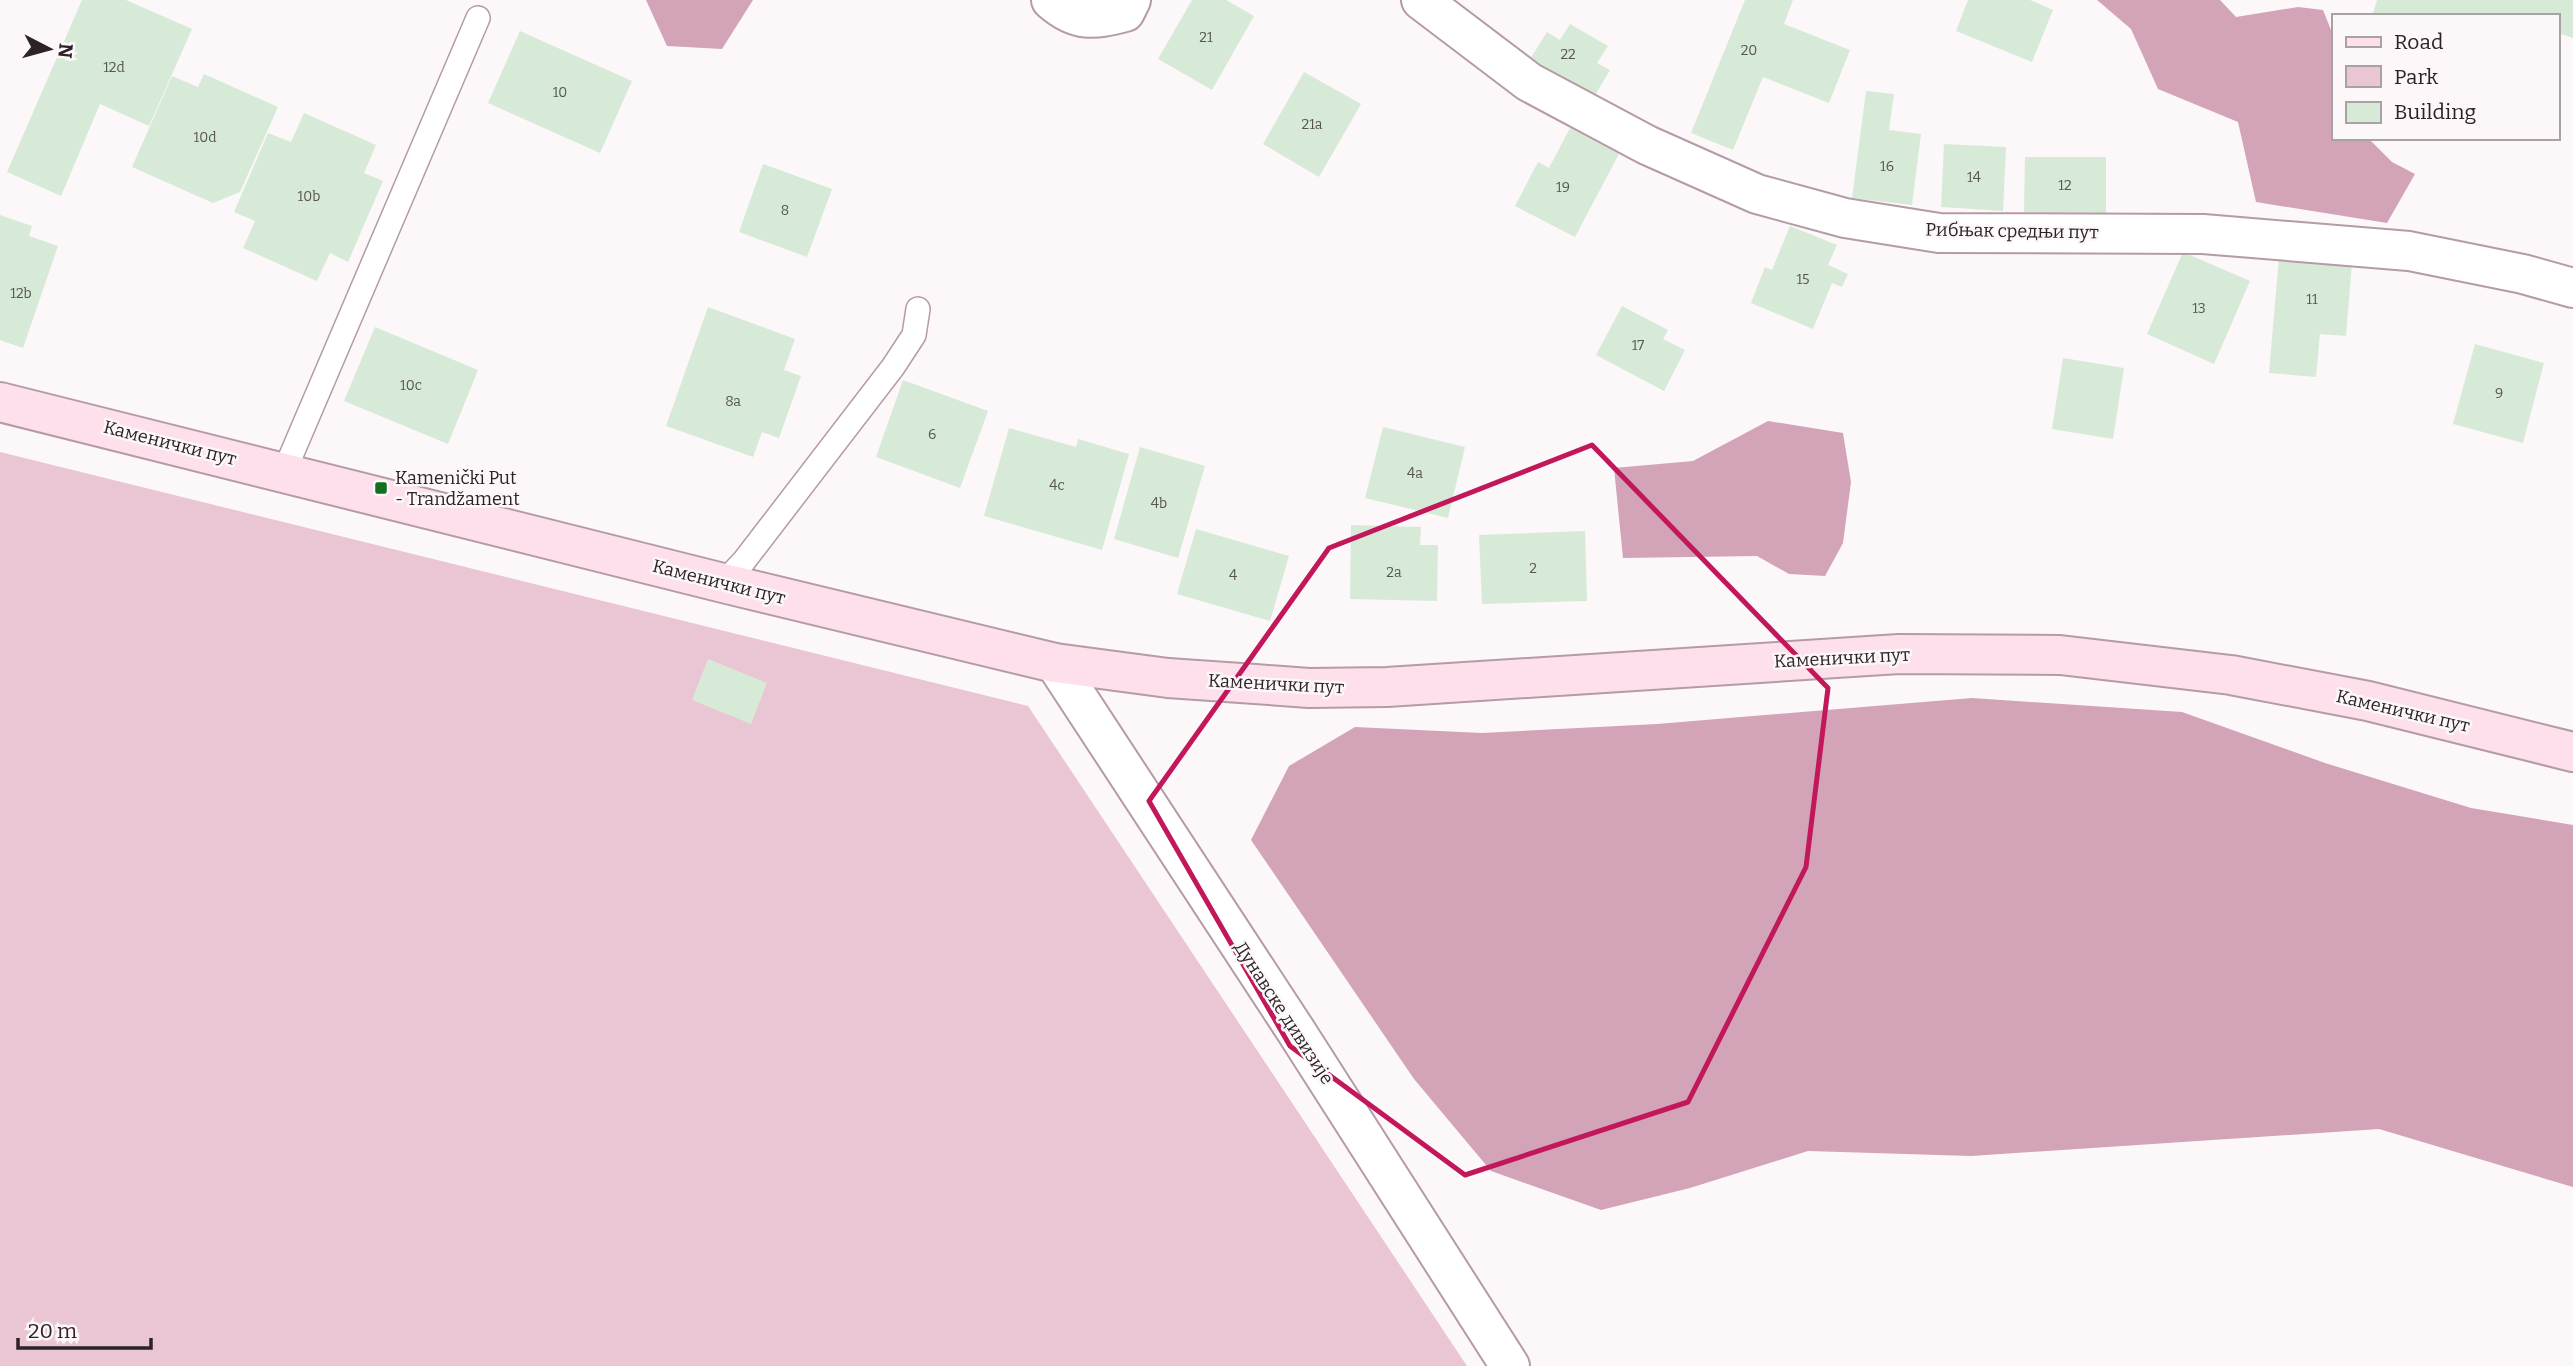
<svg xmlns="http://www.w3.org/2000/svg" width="2573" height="1366" viewBox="0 0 2573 1366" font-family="Bitter,serif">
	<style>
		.green { fill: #eac5d3 }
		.forest { fill: #d3a4b7 }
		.building { fill: #d7ead7 }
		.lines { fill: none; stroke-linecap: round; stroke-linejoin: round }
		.service-casing { stroke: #b59ba5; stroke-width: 26 }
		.minor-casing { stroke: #b59ba5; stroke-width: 42 }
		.tertiary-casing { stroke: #b59ba5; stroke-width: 42 }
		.secondary-casing { stroke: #b59ba5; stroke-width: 42 }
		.service { stroke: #fff; stroke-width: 23 }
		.minor { stroke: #fff; stroke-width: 38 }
		.tertiary { stroke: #fff; stroke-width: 38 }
		.secondary { stroke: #fee0ed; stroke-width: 38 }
		.marked { fill: none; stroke: #c2185b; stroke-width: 5; stroke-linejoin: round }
		.poi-dot { fill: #13701e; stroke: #fcf7f9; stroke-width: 2.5 }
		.labels { text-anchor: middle; stroke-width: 5; stroke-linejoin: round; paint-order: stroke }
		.number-label { font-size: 14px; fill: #585553 }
		.street-label { font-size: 18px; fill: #2d2327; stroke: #fcf7f9 }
		.poi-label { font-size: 18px; fill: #2d2327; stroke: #fcf7f9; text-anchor: start }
	</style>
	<rect width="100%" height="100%" fill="#fcf7f9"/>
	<!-- green -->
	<polygon class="green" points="0,452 1028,706 1467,1366 0,1366"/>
	<!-- forest -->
	<g class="forest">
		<polygon points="646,0 753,0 722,49 667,46"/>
		<polygon points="2097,0 2220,0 2236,17 2298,7 2323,10 2333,35 2333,138 2368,138 2392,162 2415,174 2387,223 2256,202 2238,122 2158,89 2131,29"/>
		<polygon points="1768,421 1843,433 1851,482 1843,543 1825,576 1789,574 1757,556 1623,558 1614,468 1693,461"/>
		<polygon points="1972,698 2182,712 2325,763 2471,808 2573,825 2573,1187 2379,1129 1971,1156 1808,1151 1690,1188 1601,1210 1491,1171 1414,1079 1251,840 1289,766 1355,727 1482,733 1657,724"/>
	</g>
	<!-- building -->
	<g class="building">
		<polygon points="82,0 126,0 192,29 149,126 100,104 61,196 7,172"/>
		<polygon points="1192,0 1226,0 1254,16 1212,90 1158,59"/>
		<polygon points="1745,0 1793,0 1784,24 1850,50 1829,103 1763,77 1733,150 1691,133"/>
		<polygon points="1968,0 2030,0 2053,10 2032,62 1956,31"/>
		<polygon points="2377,0 2573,0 2573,38 2557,33 2557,16 2503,14 2502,16 2372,16"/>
		<polygon points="1570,24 1608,46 1597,63 1610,70 1591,102 1527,64 1547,32 1560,40"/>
		<polygon points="520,31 632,81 600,153 488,103"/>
		<polygon points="1304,72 1361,104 1319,177 1263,144"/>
		<polygon points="204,74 278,107 240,192 213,203 132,167 172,76 198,87"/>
		<polygon points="1866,91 1894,94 1889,130 1921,134 1912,205 1852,198"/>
		<polygon points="304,113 376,145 364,173 383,181 348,262 330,253 317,281 243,248 255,221 234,212 268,133 291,142"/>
		<polygon points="1570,128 1619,154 1575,237 1515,206 1538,162 1549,168"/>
		<polygon points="1944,144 2006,147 2003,211 1941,207"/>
		<polygon points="2025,157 2106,157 2106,213 2024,212"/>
		<polygon points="763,164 832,189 807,257 739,232"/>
		<polygon points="0,215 32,226 29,236 58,246 23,348 0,340"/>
		<polygon points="1790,226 1837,245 1828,265 1848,274 1842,287 1832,283 1813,329 1751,303 1765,267 1772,270"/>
		<polygon points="2183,252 2250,281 2214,364 2147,334"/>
		<polygon points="2279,257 2352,263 2346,336 2320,334 2316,377 2269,373"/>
		<polygon points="1622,306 1668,330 1663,339 1685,350 1664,391 1596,355"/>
		<polygon points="708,307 795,339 784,370 801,376 779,438 762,432 753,457 666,426"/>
		<polygon points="375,327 478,370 448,444 344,401"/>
		<polygon points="2475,344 2544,363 2523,443 2453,424"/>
		<polygon points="2063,358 2124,368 2113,439 2052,429"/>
		<polygon points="903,380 988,411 960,488 876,457"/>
		<polygon points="1383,427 1465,447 1448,518 1365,498"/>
		<polygon points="1009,428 1076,447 1078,439 1129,454 1102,550 984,516"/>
		<polygon points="1140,447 1205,466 1178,558 1114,539"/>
		<polygon points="1351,525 1421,527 1420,545 1438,545 1437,601 1350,599"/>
		<polygon points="1196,529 1289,556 1270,621 1177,594"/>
		<polygon points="1585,531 1587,601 1482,604 1479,535"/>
		<polygon points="708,659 767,683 751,724 692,700"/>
	</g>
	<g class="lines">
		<!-- service casing -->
		<g class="service-casing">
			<g id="service">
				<polyline points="284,472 478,18"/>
				<polyline points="723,583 744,561 893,367 914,335 918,309"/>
			</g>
		</g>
		<!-- minor casing -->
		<g class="minor-casing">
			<g id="minor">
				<path d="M1051,0c26,23 43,20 74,12l6,-12"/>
				<polyline points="1421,0 1529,82 1647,145 1757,194 1845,218 1939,233 2203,234 2409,251 2523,274 2573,288"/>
			</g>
		</g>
		<!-- tertiary casing -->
		<g class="tertiary-casing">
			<polyline id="tertiary" points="1055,663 1296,1031 1510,1366"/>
		</g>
		<!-- secondary casing -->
		<g class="secondary-casing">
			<polyline id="secondary" points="0,402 723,583 1055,663 1168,678 1255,684 1309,688 1387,687 1899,654 2060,655 2231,675 2368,701 2573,752"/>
		</g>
		<!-- service -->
		<use href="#service" class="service"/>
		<!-- minor -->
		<use href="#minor" class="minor"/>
		<!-- tertiary -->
		<use href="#tertiary" class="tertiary"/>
		<!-- secondary -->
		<use href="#secondary" class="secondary"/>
	</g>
	<!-- marked area -->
	<path class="marked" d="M1592,445l236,243 -22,179 -118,235 -223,73 -175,-129 -141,-245 180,-253z"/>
	<!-- markers -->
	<rect class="poi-dot" x="374" y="481" width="14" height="14" rx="3.5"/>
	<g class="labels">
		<!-- number labels -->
		<g class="number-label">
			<text x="1206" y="42">21</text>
			<text x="1749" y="55">20</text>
			<text x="1568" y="59">22</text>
			<text x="114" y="72">12d</text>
			<text x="560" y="97">10</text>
			<text x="1312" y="129">21a</text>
			<text x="205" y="142">10d</text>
			<text x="1887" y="171">16</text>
			<text x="1974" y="182">14</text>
			<text x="2065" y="190">12</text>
			<text x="1563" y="192">19</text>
			<text x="309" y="201">10b</text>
			<text x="785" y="215">8</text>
			<text x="1803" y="284">15</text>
			<text x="21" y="298">12b</text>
			<text x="2312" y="304">11</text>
			<text x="2199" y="313">13</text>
			<text x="1638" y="350">17</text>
			<text x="411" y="390">10c</text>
			<text x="2499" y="398">9</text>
			<text x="733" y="406">8a</text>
			<text x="932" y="439">6</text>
			<text x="1415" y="478">4a</text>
			<text x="1057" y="490">4c</text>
			<text x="1159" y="508">4b</text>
			<text x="1533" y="573">2</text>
			<text x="1394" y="577">2a</text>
			<text x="1233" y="580">4</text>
		</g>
		<!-- street labels -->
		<g class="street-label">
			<text transform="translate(2012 231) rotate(1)" y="6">Рибњак средњи пут</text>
			<text transform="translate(170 443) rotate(14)" y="6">Каменички пут</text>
			<text transform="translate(719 582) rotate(14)" y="6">Каменички пут</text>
			<text transform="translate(1842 658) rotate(-3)" y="6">Каменички пут</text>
			<text transform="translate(1276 684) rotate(3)" y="6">Каменички пут</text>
			<text transform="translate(2403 711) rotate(13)" y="6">Каменички пут</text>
			<text transform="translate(1284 1013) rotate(57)" y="6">Дунавске дивизије</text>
		</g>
		<!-- poi labels -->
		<g class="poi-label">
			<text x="395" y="484">Kamenički Put<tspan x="395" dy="21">- Trandžament</tspan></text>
		</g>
	</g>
	<!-- legend -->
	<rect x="2332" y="14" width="228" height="126" fill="#fcf7f9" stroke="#a9a2a5" stroke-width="2"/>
	<rect x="2346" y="37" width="35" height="10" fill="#fee0ed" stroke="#a9a2a5" stroke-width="2"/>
	<text x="2394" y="49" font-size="21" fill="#2d2327">Road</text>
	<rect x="2346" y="66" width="35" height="21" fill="#eac5d3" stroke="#a9a2a5" stroke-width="2"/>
	<text x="2394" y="84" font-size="21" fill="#2d2327">Park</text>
	<rect x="2346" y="102" width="35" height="21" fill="#d7ead7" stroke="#a9a2a5" stroke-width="2"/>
	<text x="2394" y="119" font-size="21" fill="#2d2327">Building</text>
	<!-- north arrow -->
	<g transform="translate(49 49) rotate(96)" stroke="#fcf7f9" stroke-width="5" paint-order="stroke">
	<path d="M0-5L12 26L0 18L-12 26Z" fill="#2d2327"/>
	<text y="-10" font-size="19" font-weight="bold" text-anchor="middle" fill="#2d2327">N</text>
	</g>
	<!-- scale -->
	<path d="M18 1338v10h133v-10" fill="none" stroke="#2d2327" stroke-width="3.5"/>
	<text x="28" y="1338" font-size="21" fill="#2d2327" stroke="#fcf7f9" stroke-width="5" paint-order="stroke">20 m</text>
</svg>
